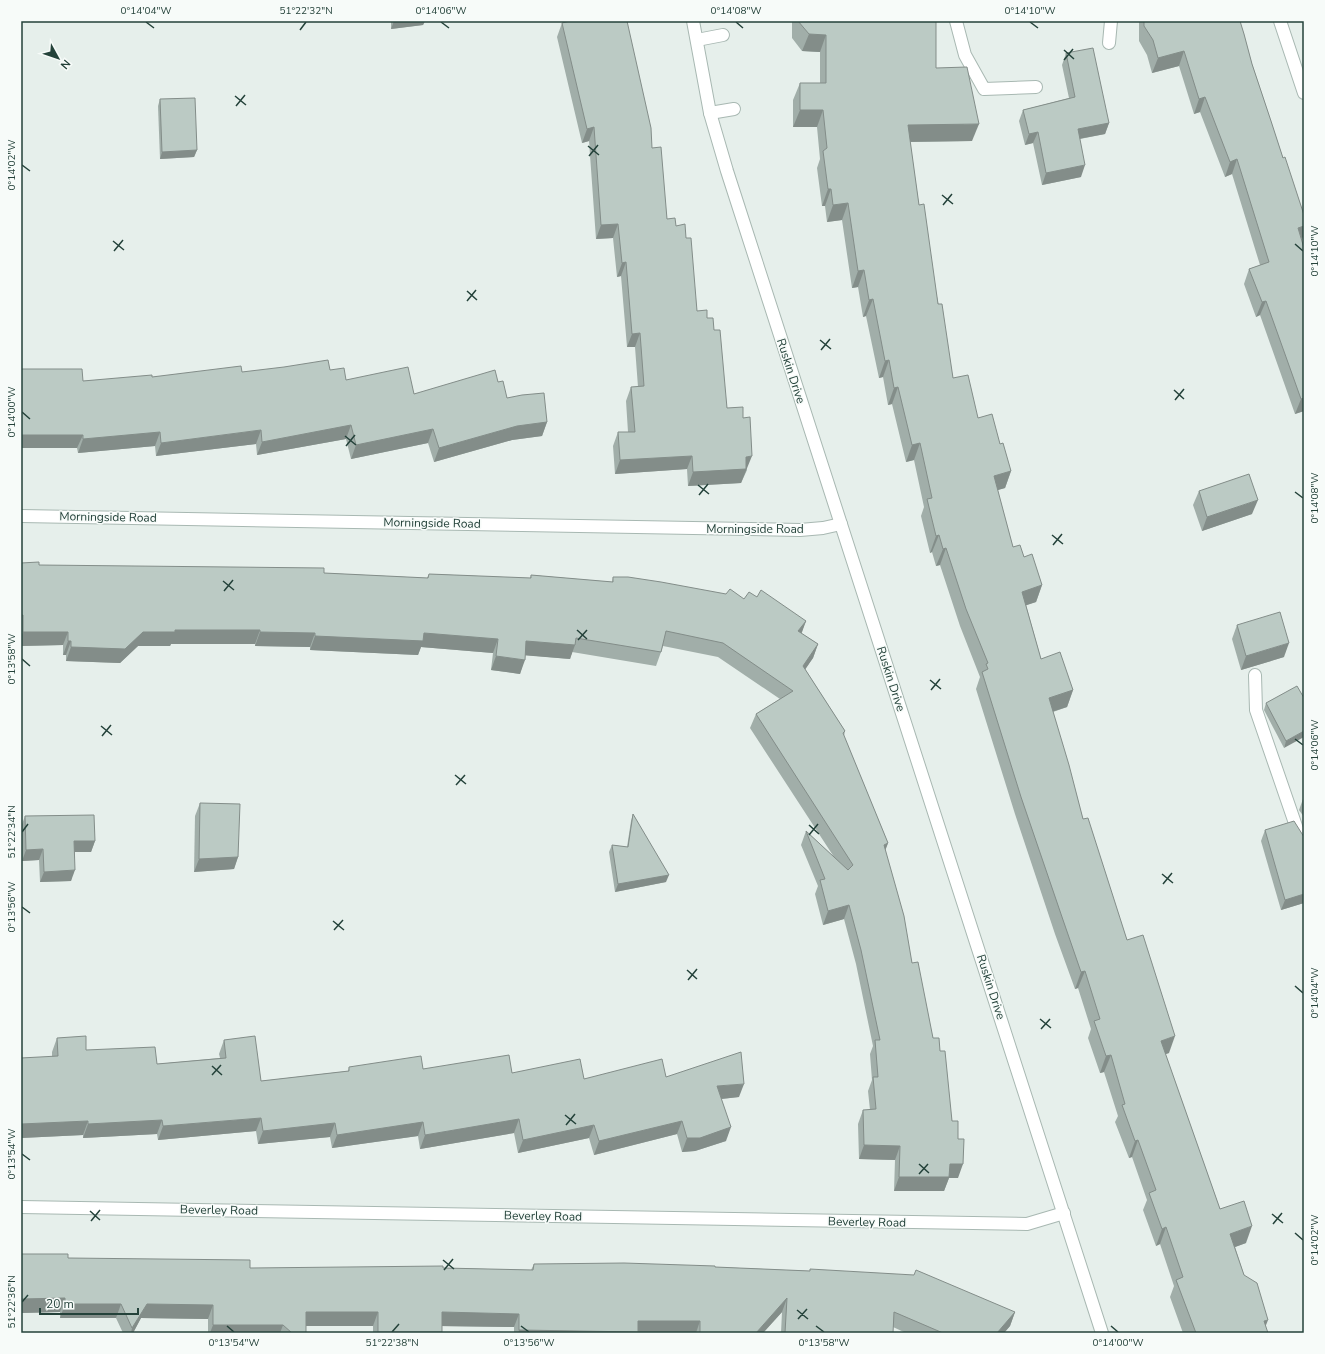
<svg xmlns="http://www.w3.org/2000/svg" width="1325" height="1354" viewBox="0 0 1325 1354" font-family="'Nunito Sans',sans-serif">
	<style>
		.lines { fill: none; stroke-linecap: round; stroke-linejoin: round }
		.service-casing { stroke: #a8b8b2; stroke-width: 14 }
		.minor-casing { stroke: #a8b8b2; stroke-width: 14 }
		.service { stroke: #fff; stroke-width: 12 }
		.minor { stroke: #fff; stroke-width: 12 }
		.wall { fill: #a1aea9 }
		.shaded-wall { fill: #838d89 }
		.building { fill: #bbcac4; stroke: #838d89 }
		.ticks { fill: none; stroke: #24423a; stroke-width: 1.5 }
		.labels { text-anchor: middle; stroke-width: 3; stroke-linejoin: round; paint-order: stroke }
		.street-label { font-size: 12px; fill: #24423a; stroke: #f7fbf9 }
		.neatline { fill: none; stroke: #24423a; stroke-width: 1.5 }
		.ticks-label { font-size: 10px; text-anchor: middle; fill: #24423a }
	</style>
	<rect width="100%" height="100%" fill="#e6efeb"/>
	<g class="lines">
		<!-- service casing -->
		<g class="service-casing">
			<g id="service">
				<polyline points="956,21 965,55 984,89 1036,87"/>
				<polyline points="697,40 723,35"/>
				<polyline points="1109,43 1111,21"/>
				<polyline points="710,113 734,109"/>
				<polyline points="1255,675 1256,710 1297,829 1304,842"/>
			</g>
		</g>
		<!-- minor casing -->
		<g class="minor-casing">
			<g id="minor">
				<polyline points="693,21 710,113 727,171 1102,1333"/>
				<polyline points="1280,21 1304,93"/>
				<polyline points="21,516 800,530 823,528 841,524"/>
				<polyline points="21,1207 1027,1224 1064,1213"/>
			</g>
		</g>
		<!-- service -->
		<use href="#service" class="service"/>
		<!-- minor -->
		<use href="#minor" class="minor"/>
	</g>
	<!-- wall -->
	<g class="wall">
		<polygon points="391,21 425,21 423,25 391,29"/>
		<polygon points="792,21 936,21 936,68 972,141 910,142 919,205 953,378 978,418 1000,444 1011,471 1005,488 997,490 1013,547 1024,557 1042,585 1036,602 1026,605 1041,659 1073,690 1067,707 1053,712 1083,819 1127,940 1169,1053 1165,1054 1220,1209 1246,1243 1235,1247 1244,1275 1268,1333 1183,1333 1170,1297 1174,1286 1160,1244 1156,1246 1143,1210 1147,1200 1132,1157 1129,1158 1115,1122 1118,1116 1104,1072 1100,1073 1088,1038 1091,1029 1078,988 1075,989 1055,934 1015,814 976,689 980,677 960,626 940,565 936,566 932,552 930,553 921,516 924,507 914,460 906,462 892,404 888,405 883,377 879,378 866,316 863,317 858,287 852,288 842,220 827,222 825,206 822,206 817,168 820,159 817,127 793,127 793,100 800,83 820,83 820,52 802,51 792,38"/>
		<polygon points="1139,21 1240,21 1252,64 1283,158 1304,215 1304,233 1301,240 1304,248 1304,411 1295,414 1260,315 1256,317 1244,284 1249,269 1260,265 1232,174 1225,177 1200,112 1194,114 1179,66 1152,73 1147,55 1139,41"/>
		<polygon points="562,23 652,148 667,219 676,226 697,311 707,318 714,330 727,408 747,470 741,483 688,486 687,469 615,474 613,446 618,432 628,432 626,401 631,387 638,387 635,347 627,347 621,276 617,277 613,238 596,239 589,141 582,143 557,37"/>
		<polygon points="1066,53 1109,123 1105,134 1080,139 1081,177 1042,185 1033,143 1025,145 1019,121 1023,110 1069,98 1062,65"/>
		<polygon points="160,99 197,150 194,157 160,159 158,106"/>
		<polygon points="21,369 83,381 242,372 330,370 346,380 414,394 498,382 507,398 547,422 542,436 512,440 434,462 428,443 351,459 346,439 257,455 256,444 156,456 155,446 78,453 77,448 21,448"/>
		<polygon points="1199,491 1252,514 1202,531 1193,505"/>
		<polygon points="21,563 39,565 324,573 427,578 429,574 530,578 531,575 612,582 613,577 744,599 757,597 806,621 801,633 818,644 813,658 805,669 845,731 844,736 888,843 885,850 912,963 933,1038 940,1051 952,1121 958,1139 958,1178 949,1178 944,1191 894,1191 895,1160 859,1159 858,1124 863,1110 870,1110 868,1091 872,1080 870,1054 873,1046 856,964 844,919 823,925 815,894 818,886 801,845 806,831 834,857 750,728 756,714 780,699 718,657 663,646 661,652 656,666 572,652 570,659 525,655 520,674 491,670 493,653 421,647 418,655 310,650 310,647 255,646 255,644 171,644 170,646 138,646 120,663 66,661 66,655 63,655 63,645 21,646"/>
		<polygon points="1237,625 1284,657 1241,670 1232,639"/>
		<polygon points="1304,698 1284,748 1264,710 1266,703"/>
		<polygon points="1303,799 1304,799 1304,817 1299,810"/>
		<polygon points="200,803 238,857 234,869 194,872 195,816"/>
		<polygon points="633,814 666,882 615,892 609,852 612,845 627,847 631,821"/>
		<polygon points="25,816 95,841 91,852 75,852 71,881 40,882 39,860 22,861 21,827"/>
		<polygon points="1265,830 1304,903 1281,910 1261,841"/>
		<polygon points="57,1038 86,1050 157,1064 220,1058 219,1054 224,1040 261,1081 348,1071 349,1067 423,1069 512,1073 584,1079 666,1077 739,1097 721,1099 726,1141 695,1151 682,1152 677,1134 594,1155 589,1138 518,1153 514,1133 420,1149 418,1136 332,1148 330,1137 258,1144 256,1131 158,1140 157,1134 83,1138 83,1135 21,1138 21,1058 52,1057 52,1052"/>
		<polygon points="21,1254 68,1258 250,1268 443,1268 531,1270 534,1264 715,1267 810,1271 810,1269 1015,1312 1010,1326 1004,1333 906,1333 893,1327 893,1333 781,1333 782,1312 763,1333 514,1333 514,1327 442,1326 442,1333 373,1333 373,1326 306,1326 306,1333 208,1333 208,1319 141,1318 133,1333 123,1333 116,1318 60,1318 60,1312 21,1313"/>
	</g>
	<!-- shaded-wall -->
	<g class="shaded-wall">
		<polygon points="394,21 425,21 423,25 391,29"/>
		<polygon points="809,34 826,35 820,52 802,51"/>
		<polygon points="1184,51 1179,66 1152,73 1158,58"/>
		<polygon points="1205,97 1200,112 1194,114 1199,99"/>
		<polygon points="800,110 823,110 817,127 793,127"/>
		<polygon points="1109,123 1105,134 1073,140 1078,129"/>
		<polygon points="979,124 972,141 902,142 908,125"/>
		<polygon points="594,127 589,141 582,143 587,129"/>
		<polygon points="1038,132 1033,143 1025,145 1029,134"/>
		<polygon points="197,150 194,157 160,159 162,152"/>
		<polygon points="1237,159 1232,174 1225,177 1230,162"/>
		<polygon points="1085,165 1081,177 1042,185 1046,173"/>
		<polygon points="828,189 831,189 825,206 822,206"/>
		<polygon points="848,203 842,220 827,222 833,205"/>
		<polygon points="618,224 613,238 596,239 601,225"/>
		<polygon points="1304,226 1304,233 1302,240 1298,228"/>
		<polygon points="626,262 621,276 617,277 622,263"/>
		<polygon points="864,270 858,287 852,288 858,271"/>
		<polygon points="873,299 866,316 863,317 869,300"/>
		<polygon points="1266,301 1260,315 1256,317 1262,302"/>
		<polygon points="640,333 635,347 627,347 632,334"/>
		<polygon points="889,360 883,377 879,378 885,361"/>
		<polygon points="898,387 892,404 888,405 894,388"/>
		<polygon points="1304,398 1304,411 1295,414 1301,399"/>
		<polygon points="547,422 542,436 512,440 434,462 439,448 517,426"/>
		<polygon points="351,425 346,439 257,455 262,442"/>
		<polygon points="433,429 428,443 351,459 356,445"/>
		<polygon points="261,430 256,444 156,456 161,443"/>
		<polygon points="160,432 155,446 78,453 83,439"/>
		<polygon points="21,435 83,435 77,448 21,448"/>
		<polygon points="920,443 914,460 906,462 912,445"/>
		<polygon points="692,456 687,469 615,474 620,460"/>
		<polygon points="752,456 741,483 688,486 693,472 746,457"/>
		<polygon points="1011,471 1005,488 988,493 994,476"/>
		<polygon points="1258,500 1252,514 1202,531 1207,517"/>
		<polygon points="939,535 932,552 930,553 936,536"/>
		<polygon points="946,548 940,565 936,566 943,549"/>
		<polygon points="1042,585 1036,602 1015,609 1022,592"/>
		<polygon points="21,615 23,615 21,621"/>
		<polygon points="806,621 801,635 798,631"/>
		<polygon points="175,630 260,630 255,644 171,644 170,646 138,646 120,663 66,661 71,647 143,632"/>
		<polygon points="23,632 68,632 63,645 21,646 21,637"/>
		<polygon points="260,632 315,633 310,647 255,646"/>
		<polygon points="424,633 498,639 493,653 421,647 418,655 310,650 315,636"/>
		<polygon points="68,641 71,641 66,655 63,655"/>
		<polygon points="526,641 575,645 570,659 521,655"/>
		<polygon points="1289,643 1284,657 1241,670 1246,656"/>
		<polygon points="818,644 813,658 798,680 803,666"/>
		<polygon points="496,656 525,660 520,674 491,670"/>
		<polygon points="1073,690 1067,707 1042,715 1049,698"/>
		<polygon points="1304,731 1304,737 1284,748 1286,741"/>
		<polygon points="74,841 95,841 91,852 70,852"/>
		<polygon points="888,843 883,857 884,845"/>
		<polygon points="43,849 39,860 22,861 26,850"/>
		<polygon points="238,857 234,869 194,872 199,859"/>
		<polygon points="75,870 71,881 40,882 44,872"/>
		<polygon points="669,875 666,882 615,892 618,884"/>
		<polygon points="1304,894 1304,903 1281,910 1285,900"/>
		<polygon points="849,905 844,919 823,925 828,911"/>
		<polygon points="1085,971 1078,988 1075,989 1081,972"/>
		<polygon points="1175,1036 1169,1053 1154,1058 1161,1041"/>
		<polygon points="1111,1055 1104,1072 1100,1073 1106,1056"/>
		<polygon points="744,1084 739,1097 712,1100 717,1086"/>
		<polygon points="261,1118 256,1131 158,1140 163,1126"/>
		<polygon points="519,1119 514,1133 420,1149 425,1135"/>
		<polygon points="162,1120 157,1134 83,1138 88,1124"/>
		<polygon points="88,1121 83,1135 21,1138 21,1124"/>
		<polygon points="682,1121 677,1134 594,1155 599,1141"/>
		<polygon points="423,1122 418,1136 332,1148 337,1135"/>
		<polygon points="335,1123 330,1137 258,1144 263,1131"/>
		<polygon points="594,1125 589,1138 518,1153 523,1140"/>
		<polygon points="731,1127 726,1141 695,1151 682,1152 687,1138"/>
		<polygon points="1138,1140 1132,1157 1129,1158 1135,1141"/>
		<polygon points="864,1145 900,1146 895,1160 859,1159"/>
		<polygon points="950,1164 963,1164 958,1178 949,1178 944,1191 894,1191 899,1177"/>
		<polygon points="1252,1226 1246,1243 1224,1251 1230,1234"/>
		<polygon points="1166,1227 1160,1244 1156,1246 1162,1229"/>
		<polygon points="65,1298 60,1312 21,1313 21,1299"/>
		<polygon points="787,1298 782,1312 763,1333 756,1333"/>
		<polygon points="65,1304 121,1304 116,1318 60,1318"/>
		<polygon points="147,1304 213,1305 208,1319 141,1318 133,1333 131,1333 132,1328"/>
		<polygon points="306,1312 378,1312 373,1326 301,1326"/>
		<polygon points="442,1312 519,1314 514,1327 437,1326"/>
		<polygon points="1015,1312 1010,1326 1004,1333 997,1333"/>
		<polygon points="1268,1320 1263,1333 1264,1321"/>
		<polygon points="638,1321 700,1321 696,1333 518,1333 519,1330"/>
		<polygon points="213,1325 283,1325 280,1333 210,1333"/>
		<polygon points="378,1332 442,1332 442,1333 377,1333"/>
	</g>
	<!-- building -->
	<g class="building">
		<polygon points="570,21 627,21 651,128 652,148 661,147 667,219 675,218 676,226 685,224 686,238 691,238 697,311 707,310 707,318 713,318 714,330 720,330 727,408 743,407 743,418 750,417 752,456 746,457 746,469 693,472 692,456 620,460 618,432 635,432 631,387 644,386 640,333 632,334 626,262 622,263 618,224 601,225 594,127 587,129 562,23"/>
		<polygon points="798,21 936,21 936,68 967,67 979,124 908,125 919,205 924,204 938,304 942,304 953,378 968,375 978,418 992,414 1000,444 1003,443 1011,471 994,476 1013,547 1020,545 1024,557 1032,554 1042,585 1022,592 1041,659 1060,652 1073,690 1049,698 1069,765 1083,819 1088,818 1127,940 1143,935 1175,1036 1161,1041 1220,1209 1244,1201 1252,1226 1230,1234 1244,1275 1257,1283 1268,1320 1264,1321 1268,1333 1196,1333 1176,1280 1183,1277 1166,1227 1162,1229 1149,1193 1156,1190 1138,1140 1135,1141 1122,1105 1125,1104 1111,1055 1106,1056 1094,1021 1100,1019 1085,971 1081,972 1062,917 1021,797 982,672 988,669 986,664 988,663 966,609 946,548 943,549 939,535 936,536 927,499 932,498 920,443 912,445 898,387 894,388 889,360 885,361 873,299 869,300 864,270 858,271 848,203 833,205 831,189 828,189 823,151 827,148 823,110 800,110 800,83 826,83 826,35 809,34"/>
		<polygon points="1144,21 1240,21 1244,34 1252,64 1271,121 1283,158 1285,157 1304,215 1304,226 1298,228 1304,248 1304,398 1301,399 1266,301 1262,302 1249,269 1269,262 1237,159 1230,162 1205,97 1199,99 1184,51 1158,58 1153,40 1144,26"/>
		<polygon points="1093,48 1109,123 1078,129 1085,165 1046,173 1038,132 1029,134 1023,110 1075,97 1066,53"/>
		<polygon points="195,98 197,150 162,152 160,99"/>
		<polygon points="328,360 330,370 344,368 346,380 408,367 414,394 495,370 498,382 503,381 507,398 522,395 544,393 547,422 517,426 439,448 433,429 356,445 351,425 262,442 261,430 161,443 160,432 83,439 83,435 21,435 21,369 82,369 83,381 152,375 152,377 241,366 242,372 284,367"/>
		<polygon points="1249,474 1258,500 1207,517 1199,491"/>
		<polygon points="39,562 39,565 324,568 324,573 428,578 429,574 531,578 531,575 613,582 613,577 628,577 661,582 726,594 730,589 744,599 749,592 757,597 761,590 806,621 798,631 818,644 803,666 845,731 843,733 888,843 884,845 904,916 912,963 918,962 933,1038 939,1038 940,1051 945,1051 952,1121 958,1121 958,1139 964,1139 963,1164 950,1164 949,1177 899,1177 900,1146 864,1145 863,1110 876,1109 873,1077 878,1077 875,1040 880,1040 861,950 849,905 828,911 820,880 825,879 806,831 848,870 853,865 756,714 793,691 723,643 666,631 661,652 576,638 575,645 526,641 525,660 496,656 498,639 424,633 423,641 315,636 315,633 260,632 260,630 175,630 175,632 143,632 125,649 71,647 71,641 68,641 68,632 23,632 23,615 21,615 21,563"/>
		<polygon points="1280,612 1289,643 1246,656 1237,625"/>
		<polygon points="1297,686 1304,698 1304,731 1286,741 1266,703"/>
		<polygon points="200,803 240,804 238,857 199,859"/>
		<polygon points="633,814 669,875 618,884 612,845 628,847"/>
		<polygon points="94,815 95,841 74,841 75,870 44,872 43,849 26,850 25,816"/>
		<polygon points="1294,821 1304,837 1304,894 1285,900 1265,830"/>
		<polygon points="86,1036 86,1050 155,1047 157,1064 226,1058 224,1040 255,1036 261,1081 349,1071 349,1067 421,1056 423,1069 509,1055 512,1073 580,1059 584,1079 662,1059 666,1077 741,1052 744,1084 717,1086 731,1127 700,1138 687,1138 682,1121 599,1141 594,1125 523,1140 519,1119 425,1135 423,1122 337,1135 335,1123 263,1131 261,1118 163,1126 162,1120 88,1124 88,1121 21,1124 21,1058 58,1056 57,1038"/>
		<polygon points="21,1254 68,1254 68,1258 250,1260 250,1268 443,1266 443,1268 533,1270 534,1264 624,1263 715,1266 715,1267 810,1271 810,1269 914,1275 916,1270 1015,1312 997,1333 943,1333 894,1312 893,1333 785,1333 787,1298 756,1333 700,1333 700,1321 638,1321 638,1332 519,1330 519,1314 442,1312 442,1332 378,1332 378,1312 306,1312 306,1333 292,1333 283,1325 213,1325 213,1305 147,1304 132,1328 121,1304 65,1304 65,1298 21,1299"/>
	</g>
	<!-- ticks -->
	<path class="ticks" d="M146,22l8,6M441,22l8,6M736,22l7,6M1030,22l8,6M300,30l6,-8M1064,50l10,9M1064,60l9,-11M235,96l11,9M236,106l9,-11M588,146l11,9M589,156l9,-11M22,165l8,6M942,195l11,9M943,205l9,-11M113,241l11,9M1295,244l8,7M114,251l9,-11M467,291l10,9M467,301l9,-11M820,340l11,9M821,350l9,-11M1174,390l10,9M1175,400l9,-11M22,412l8,7M345,436l11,9M346,446l9,-11M698,485l11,9M1295,492l8,6M699,495l9,-11M1052,535l11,9M1053,545l9,-11M223,581l11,9M224,591l9,-11M577,630l10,9M578,640l9,-10M22,659l8,7M930,680l11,9M931,690l9,-11M101,726l11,9M102,736l9,-11M1295,739l8,6M455,775l11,9M456,785l9,-10M809,825l10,9M22,832l6,-8M809,835l9,-11M1162,874l11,9M1163,884l9,-11M22,907l8,6M333,921l11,9M334,930l9,-10M687,970l10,9M688,980l9,-11M1295,986l8,7M1040,1019l11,9M1041,1029l9,-10M212,1066l10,9M212,1075l9,-10M565,1115l11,9M566,1125l9,-11M22,1154l8,6M919,1164l10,9M919,1174l9,-10M90,1211l10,9M1272,1214l11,9M91,1221l9,-11M1273,1224l9,-11M1295,1233l8,7M443,1260l11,9M444,1270l9,-11M22,1302l6,-7M797,1310l11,9M798,1319l9,-10M227,1326l7,6M521,1326l8,6M816,1326l8,6M1111,1326l7,6M392,1332l7,-8"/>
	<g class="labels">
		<!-- street labels -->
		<g class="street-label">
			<text transform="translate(791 371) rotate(72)" y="4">Ruskin Drive</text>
			<text transform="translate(108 517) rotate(1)" y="4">Morningside Road</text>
			<text transform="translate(432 523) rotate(1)" y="4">Morningside Road</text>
			<text x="755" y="533">Morningside Road</text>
			<text transform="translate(891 679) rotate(72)" y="4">Ruskin Drive</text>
			<text transform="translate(991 987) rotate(72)" y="4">Ruskin Drive</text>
			<text transform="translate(219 1210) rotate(1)" y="4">Beverley Road</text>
			<text transform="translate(543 1216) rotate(1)" y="4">Beverley Road</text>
			<text transform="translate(867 1222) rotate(1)" y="4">Beverley Road</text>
		</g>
	</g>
	<!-- border -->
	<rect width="1325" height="1354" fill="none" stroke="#f7fbf9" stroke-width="44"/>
	<!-- north arrow -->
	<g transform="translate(58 58) rotate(130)" stroke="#f7fbf9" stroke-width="3" paint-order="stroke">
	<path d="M0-3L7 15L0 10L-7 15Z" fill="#24423a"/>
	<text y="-6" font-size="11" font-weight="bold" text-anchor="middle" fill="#24423a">N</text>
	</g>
	<!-- scale -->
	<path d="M40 1308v6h98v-6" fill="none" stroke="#24423a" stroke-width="2"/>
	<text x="46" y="1308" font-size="12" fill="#24423a" stroke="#f7fbf9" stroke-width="3" paint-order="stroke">20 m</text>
	<rect x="22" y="22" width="1281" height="1310" class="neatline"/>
	<g class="ticks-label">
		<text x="146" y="14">0°14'04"W</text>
		<text x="306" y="14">51°22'32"N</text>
		<text x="441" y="14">0°14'06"W</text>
		<text x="736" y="14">0°14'08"W</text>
		<text x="1030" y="14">0°14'10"W</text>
		<text transform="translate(11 165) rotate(-90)" y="4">0°14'02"W</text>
		<text transform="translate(1314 251) rotate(-90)" y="4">0°14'10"W</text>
		<text transform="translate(11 412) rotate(-90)" y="4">0°14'00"W</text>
		<text transform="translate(1314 498) rotate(-90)" y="4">0°14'08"W</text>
		<text transform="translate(11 659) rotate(-90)" y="4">0°13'58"W</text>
		<text transform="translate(1314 745) rotate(-90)" y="4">0°14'06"W</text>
		<text transform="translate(11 832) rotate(-90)" y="4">51°22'34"N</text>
		<text transform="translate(11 907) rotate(-90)" y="4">0°13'56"W</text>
		<text transform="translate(1314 993) rotate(-90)" y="4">0°14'04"W</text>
		<text transform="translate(11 1154) rotate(-90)" y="4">0°13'54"W</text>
		<text transform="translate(1314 1240) rotate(-90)" y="4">0°14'02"W</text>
		<text transform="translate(11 1302) rotate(-90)" y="4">51°22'36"N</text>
		<text x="234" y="1346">0°13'54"W</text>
		<text x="392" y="1346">51°22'38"N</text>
		<text x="529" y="1346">0°13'56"W</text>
		<text x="824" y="1346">0°13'58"W</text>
		<text x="1118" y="1346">0°14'00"W</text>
	</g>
</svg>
